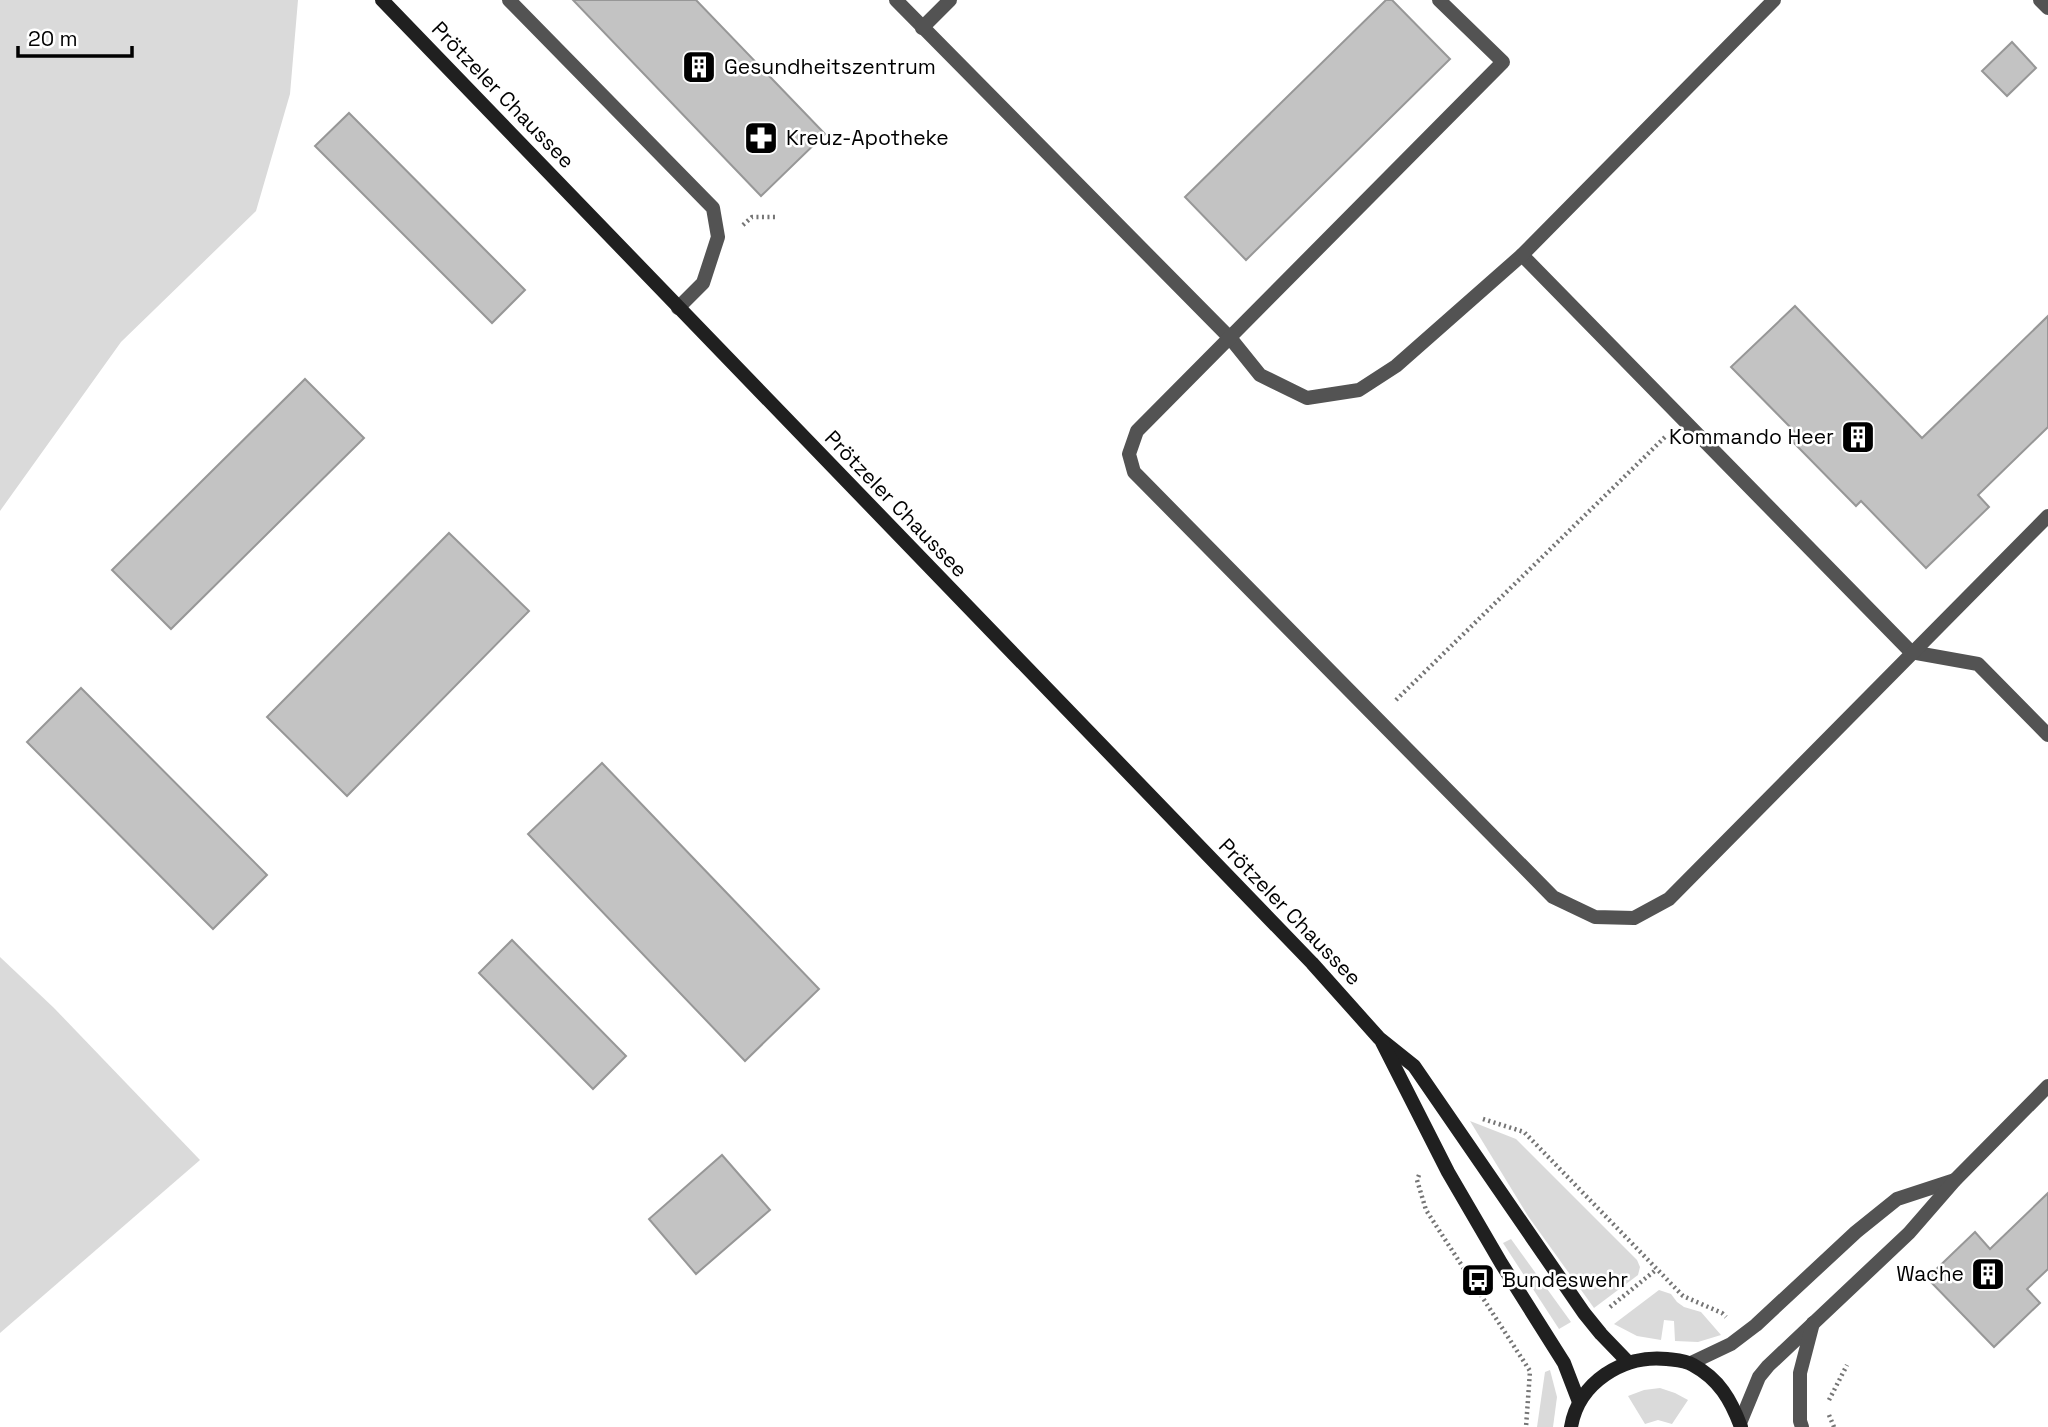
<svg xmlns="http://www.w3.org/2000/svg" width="2048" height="1427" viewBox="0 0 2048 1427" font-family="'Space Grotesk',sans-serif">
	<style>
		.green { fill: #dadada }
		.building { fill: #c3c3c3; stroke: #979797; stroke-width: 2 }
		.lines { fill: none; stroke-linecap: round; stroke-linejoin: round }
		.path { stroke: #757575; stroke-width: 4.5; stroke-dasharray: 2 3.5; stroke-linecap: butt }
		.lane { stroke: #535353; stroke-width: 14 }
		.secondary { stroke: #202020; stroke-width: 14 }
		.labels { text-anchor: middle; stroke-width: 5; stroke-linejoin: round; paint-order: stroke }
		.poi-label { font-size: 21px; fill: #000; stroke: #fff; text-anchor: start }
		.street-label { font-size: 21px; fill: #000; stroke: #fff }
	</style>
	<rect width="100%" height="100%" fill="#fff"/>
	<!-- green -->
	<g class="green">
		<polygon points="0,0 298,0 290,94 256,211 121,342 0,511"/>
		<polygon points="0,957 54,1008 200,1160 0,1333"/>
		<polygon points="1470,1121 1516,1139 1637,1260 1640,1267 1638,1275 1594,1308 1528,1216"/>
		<polygon points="1511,1239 1571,1322 1559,1329 1503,1243"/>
		<polygon points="1659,1290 1671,1294 1677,1302 1684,1307 1701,1312 1721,1335 1698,1342 1675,1341 1674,1321 1664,1320 1661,1340 1637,1336 1614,1324"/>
		<polygon points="1550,1370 1557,1397 1553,1427 1537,1427 1545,1372"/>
		<polygon points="1660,1388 1675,1393 1688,1400 1672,1424 1658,1420 1645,1424 1628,1396 1644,1390"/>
	</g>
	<!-- building -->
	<g class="building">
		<polygon points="573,0 696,0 825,134 761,196"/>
		<polygon points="1386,0 1392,0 1450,59 1246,260 1185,197"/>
		<polygon points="2012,42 2036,68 2007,96 1982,71"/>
		<polygon points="349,113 525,290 492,323 315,146"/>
		<polygon points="1795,306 1922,438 2048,316 2048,427 1978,495 1989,507 1926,568 1861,501 1856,506 1792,441 1798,435 1731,367"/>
		<polygon points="305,379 364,438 171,629 112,570"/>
		<polygon points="449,533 529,611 347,796 267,717"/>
		<polygon points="81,688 267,875 213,929 27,742"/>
		<polygon points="602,763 819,989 745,1061 528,834"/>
		<polygon points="512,940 626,1056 593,1089 479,973"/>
		<polygon points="722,1155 770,1210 696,1274 649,1219"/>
		<polygon points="2048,1193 2048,1269 2027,1289 2040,1303 1994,1347 1927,1278 1975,1232 1990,1249"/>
	</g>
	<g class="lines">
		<!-- path -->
		<g class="path">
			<polyline points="743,225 752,217 778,217"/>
			<polyline points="1396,700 1665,437"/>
			<polyline points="1483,1119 1524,1132 1683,1296 1722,1313 1726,1317"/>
			<polyline points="1419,1175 1417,1180 1426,1210 1530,1371 1526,1427"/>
			<polyline points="1610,1307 1657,1269"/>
			<polyline points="1829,1400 1847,1365"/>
			<polyline points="1829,1415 1834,1427"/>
		</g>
		<!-- lane -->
		<g class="lane">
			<polyline points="509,0 713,208 718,237 703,283 678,308"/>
			<polyline points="896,0 1231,339 1260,375 1307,398 1359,390 1396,366 1522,255 1911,652 1978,664 2048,735"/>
			<polyline points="1439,0 1503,62 1137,431 1129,454 1134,472 1553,897 1595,917 1634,918 1669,899 2048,516"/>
			<polyline points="2040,0 2048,8"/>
			<polyline points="922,28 950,0"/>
			<polyline points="1522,255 1774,0"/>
			<polyline points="1691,1363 1731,1344 1756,1325 1856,1232 1897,1199 1955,1180"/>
			<polyline points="1740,1423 1759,1377 1768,1366 1909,1233 1956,1179 2048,1086"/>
			<polyline points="1802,1427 1800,1421 1800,1373 1813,1323"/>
		</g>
		<!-- secondary -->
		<g class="secondary">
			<polyline points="382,0 1312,963 1379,1038 1414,1066 1584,1313 1601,1334 1628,1362"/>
			<polyline points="1382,1042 1448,1172 1501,1263 1564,1363 1579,1402"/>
			<path d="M1571,1427c7,-44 52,-73 96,-68 8,1 18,1 26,6 26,14 38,35 48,62"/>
		</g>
	</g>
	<!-- icons -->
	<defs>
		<g id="building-square" transform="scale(1.75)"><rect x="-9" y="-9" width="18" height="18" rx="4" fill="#000" stroke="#fff"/><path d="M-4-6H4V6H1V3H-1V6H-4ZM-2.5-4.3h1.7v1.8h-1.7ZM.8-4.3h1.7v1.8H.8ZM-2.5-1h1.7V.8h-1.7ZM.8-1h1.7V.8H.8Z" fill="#fff"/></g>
		<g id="pharmacy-square" transform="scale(1.75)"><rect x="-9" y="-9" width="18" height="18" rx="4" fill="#000" stroke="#fff"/><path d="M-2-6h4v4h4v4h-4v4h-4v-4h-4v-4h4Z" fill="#fff"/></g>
		<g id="bus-square" transform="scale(1.75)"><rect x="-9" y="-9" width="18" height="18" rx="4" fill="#000" stroke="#fff"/><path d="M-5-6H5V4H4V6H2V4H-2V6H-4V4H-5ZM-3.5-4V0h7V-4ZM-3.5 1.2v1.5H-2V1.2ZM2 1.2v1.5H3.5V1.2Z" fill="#fff"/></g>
	</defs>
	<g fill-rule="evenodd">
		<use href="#building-square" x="699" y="67"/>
		<use href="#pharmacy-square" x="761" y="138"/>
		<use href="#building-square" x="1858" y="437"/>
		<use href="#building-square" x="1988" y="1274"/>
		<use href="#bus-square" x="1478" y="1280"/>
	</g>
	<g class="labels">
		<!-- poi labels -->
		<g class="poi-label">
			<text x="724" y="74">Gesundheitszentrum</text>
			<text x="786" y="145">Kreuz-Apotheke</text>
			<text x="1834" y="444" text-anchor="end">Kommando Heer</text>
			<text x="1964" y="1281" text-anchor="end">Wache</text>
			<text x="1502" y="1287">Bundeswehr</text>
		</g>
		<!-- street labels -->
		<g class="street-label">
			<text transform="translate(503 95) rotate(46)" y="7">Prötzeler Chaussee</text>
			<text transform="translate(896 504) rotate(46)" y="7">Prötzeler Chaussee</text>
			<text transform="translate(1290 912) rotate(46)" y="7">Prötzeler Chaussee</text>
		</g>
	</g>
	<!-- scale -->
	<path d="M18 46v10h114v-10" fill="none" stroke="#000000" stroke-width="3.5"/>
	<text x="28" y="46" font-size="21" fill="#000000" stroke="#ffffff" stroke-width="5" paint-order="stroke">20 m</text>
</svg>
